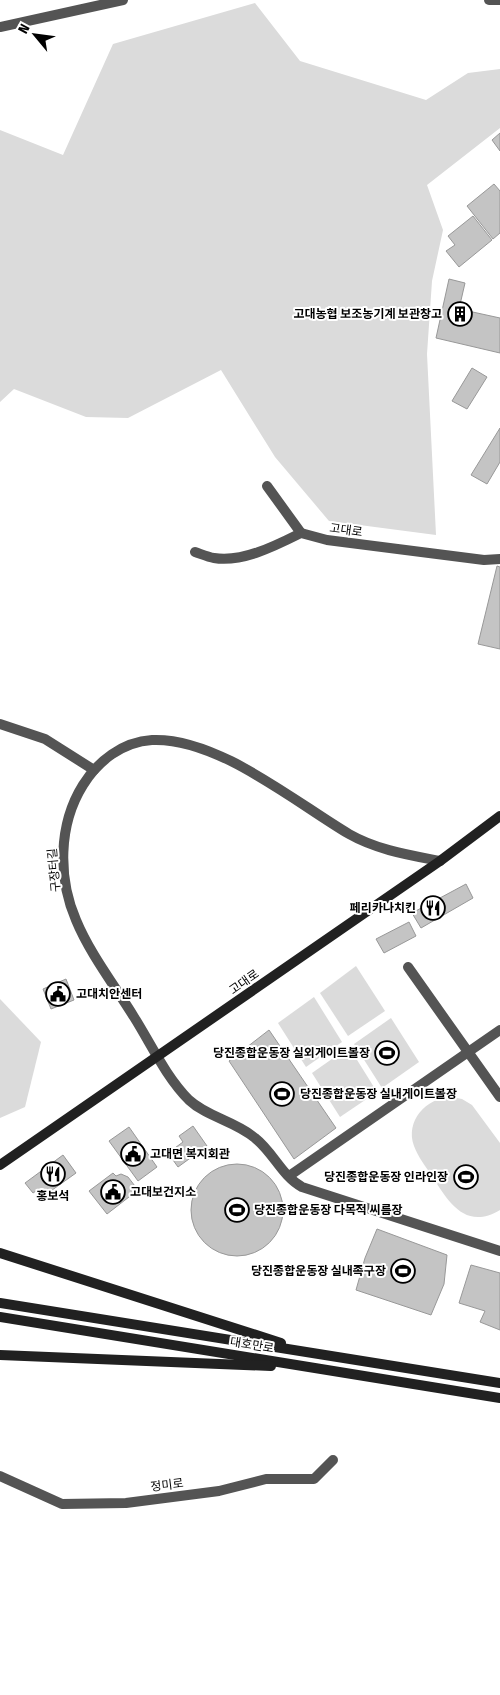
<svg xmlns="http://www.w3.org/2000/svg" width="500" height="1695" viewBox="0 0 500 1695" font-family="'Fira Sans Condensed','Noto Sans KR',sans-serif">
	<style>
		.green { fill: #dbdbdb }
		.building { fill: #c4c4c4; stroke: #989898 }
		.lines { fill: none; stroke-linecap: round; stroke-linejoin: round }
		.street { stroke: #545454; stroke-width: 10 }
		.secondary { stroke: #212121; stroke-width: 10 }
		.labels { text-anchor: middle; stroke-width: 4; stroke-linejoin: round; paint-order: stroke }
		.poi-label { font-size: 12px; font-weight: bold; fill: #000; stroke: #fff; text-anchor: end }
		.street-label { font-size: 12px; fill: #000; stroke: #fff }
	</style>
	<rect width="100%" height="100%" fill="#fff"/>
	<!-- green -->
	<g class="green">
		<polygon points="255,3 300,61 426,100 468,73 500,69 500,128 427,185 443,230 432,281 427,354 436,535 329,521 275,457 221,370 128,418 86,417 14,389 0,402 0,130 63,155 113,44"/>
		<polygon points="356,966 385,1011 348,1036 320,993"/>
		<polygon points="314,997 342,1042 306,1067 278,1023"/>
		<polygon points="0,999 41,1042 25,1107 0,1118"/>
		<polygon points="391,1018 419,1062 382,1088 354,1044"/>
		<polygon points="349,1047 377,1092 340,1117 312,1073"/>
		<path d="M451,1097l11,2 10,6 28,38v67c-35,21 -52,-9 -68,-34 -6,-9 -14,-19 -18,-30 -9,-25 12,-48 37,-49z"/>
	</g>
	<!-- building -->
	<g class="building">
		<polygon points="500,133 500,151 492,140"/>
		<polygon points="494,184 500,191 500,233 493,239 467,206"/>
		<polygon points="473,216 492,240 459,267 446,251 455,245 448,236"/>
		<polygon points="449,279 465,283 459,309 500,318 500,353 436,338"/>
		<polygon points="472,368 487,377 467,409 452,401"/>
		<polygon points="500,428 500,462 487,484 471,475"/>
		<polygon points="497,566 500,567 500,649 478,644"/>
		<polygon points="466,884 473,898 421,928 412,913"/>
		<polygon points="409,922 416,936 384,953 376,939"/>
		<polygon points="66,979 74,1000 51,1009 43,989"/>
		<polygon points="269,1030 336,1128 294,1159 229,1061"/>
		<polygon points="193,1126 207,1146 178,1167 168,1153 183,1142 179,1136"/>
		<polygon points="129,1127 157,1167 138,1181 109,1141"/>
		<polygon points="63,1155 76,1173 41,1198 36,1191 33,1193 25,1183"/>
		<circle cx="237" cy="1210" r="46"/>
		<polygon points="113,1173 116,1176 121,1174 128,1177 138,1190 107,1214 89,1191"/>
		<polygon points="377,1229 447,1255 444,1284 431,1315 356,1290 365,1258"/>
		<polygon points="471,1265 500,1273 500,1330 480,1322 485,1311 459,1303"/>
	</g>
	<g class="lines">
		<!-- street -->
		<g class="street">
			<polyline points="489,0 500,0"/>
			<polyline points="0,27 123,0"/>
			<polyline points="267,486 301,533"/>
			<path d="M195,552c6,2 13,5 19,6 28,5 63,-13 87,-25l26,7 157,20 16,-1"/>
			<polyline points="0,724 45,739 94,770"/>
			<path d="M440,861c-31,-6 -63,-11 -91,-27 -54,-32 -132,-97 -197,-94 -30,2 -54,21 -69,45 -25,40 -25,93 -7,135 14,34 39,66 58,97 17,27 32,60 55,83 18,17 46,21 66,38 18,14 27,38 47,49l198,64"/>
			<polyline points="408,967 500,1097"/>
			<polyline points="289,1176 500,1030"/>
			<polyline points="0,1476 62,1504 126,1503 219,1491 266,1479 314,1479 333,1460"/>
		</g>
		<!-- secondary -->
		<g class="secondary">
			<polyline points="0,1165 440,861 500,816"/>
			<polyline points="0,1253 281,1343"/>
			<polyline points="0,1303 500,1383"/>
			<polyline points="0,1317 500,1398"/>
			<polyline points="0,1355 271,1366"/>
		</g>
	</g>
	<!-- icons -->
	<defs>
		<g id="building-ring" transform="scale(1.25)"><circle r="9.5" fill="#fff" stroke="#000" stroke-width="1.5"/><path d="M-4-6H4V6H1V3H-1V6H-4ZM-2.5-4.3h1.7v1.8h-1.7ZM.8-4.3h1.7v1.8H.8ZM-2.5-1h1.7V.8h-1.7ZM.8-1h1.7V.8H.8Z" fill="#000"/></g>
		<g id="restaurant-ring" transform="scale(1.25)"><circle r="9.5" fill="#fff" stroke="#000" stroke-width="1.5"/><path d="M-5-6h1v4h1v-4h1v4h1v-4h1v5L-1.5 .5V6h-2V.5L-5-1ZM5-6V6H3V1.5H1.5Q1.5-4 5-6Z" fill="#000"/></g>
		<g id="civic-ring" transform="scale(1.25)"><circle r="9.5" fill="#fff" stroke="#000" stroke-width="1.5"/><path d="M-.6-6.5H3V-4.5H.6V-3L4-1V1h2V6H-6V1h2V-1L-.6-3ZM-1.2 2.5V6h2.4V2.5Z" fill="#000"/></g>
		<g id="stadium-ring" transform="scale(1.25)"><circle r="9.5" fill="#fff" stroke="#000" stroke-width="1.5"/><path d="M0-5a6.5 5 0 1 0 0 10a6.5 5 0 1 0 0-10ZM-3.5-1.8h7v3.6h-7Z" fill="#000"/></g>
	</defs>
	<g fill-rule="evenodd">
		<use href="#building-ring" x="460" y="314"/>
		<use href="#restaurant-ring" x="433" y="908"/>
		<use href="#civic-ring" x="58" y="994"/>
		<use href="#stadium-ring" x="387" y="1053"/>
		<use href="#stadium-ring" x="282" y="1094"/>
		<use href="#civic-ring" x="133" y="1154"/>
		<use href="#restaurant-ring" x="53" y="1174"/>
		<use href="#stadium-ring" x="466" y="1177"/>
		<use href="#civic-ring" x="113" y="1192"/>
		<use href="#stadium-ring" x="237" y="1210"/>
		<use href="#stadium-ring" x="403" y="1271"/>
	</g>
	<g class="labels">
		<!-- poi labels -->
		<g class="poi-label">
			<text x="442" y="318">고대농협 보조농기계 보관창고</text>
			<text x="416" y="912">페리카나치킨</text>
			<text x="76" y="998" text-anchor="start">고대치안센터</text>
			<text x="370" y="1057">당진종합운동장 실외게이트볼장</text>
			<text x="300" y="1098" text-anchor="start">당진종합운동장 실내게이트볼장</text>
			<text x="150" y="1158" text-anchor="start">고대면 복지회관</text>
			<text x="448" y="1181">당진종합운동장 인라인장</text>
			<text x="130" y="1196" text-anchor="start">고대보건지소</text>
			<text x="53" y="1200" text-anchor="middle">홍보석</text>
			<text x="254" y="1214" text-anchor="start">당진종합운동장 다목적 씨름장</text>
			<text x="386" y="1275">당진종합운동장 실내족구장</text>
		</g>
		<!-- street labels -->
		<g class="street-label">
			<text transform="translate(346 530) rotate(8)" y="4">고대로</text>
			<text transform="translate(54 870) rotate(-95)" y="4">구장터길</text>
			<text transform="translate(244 982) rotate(-35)" y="4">고대로</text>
			<text transform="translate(252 1345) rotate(9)" y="4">대호만로</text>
			<text transform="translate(167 1485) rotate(-7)" y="4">정미로</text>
		</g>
	</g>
	<!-- north arrow -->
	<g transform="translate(35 35) rotate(299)" stroke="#ffffff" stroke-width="4" paint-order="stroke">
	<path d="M0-4L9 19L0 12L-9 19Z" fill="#000000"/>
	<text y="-8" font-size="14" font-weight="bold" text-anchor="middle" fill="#000000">N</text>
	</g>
</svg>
